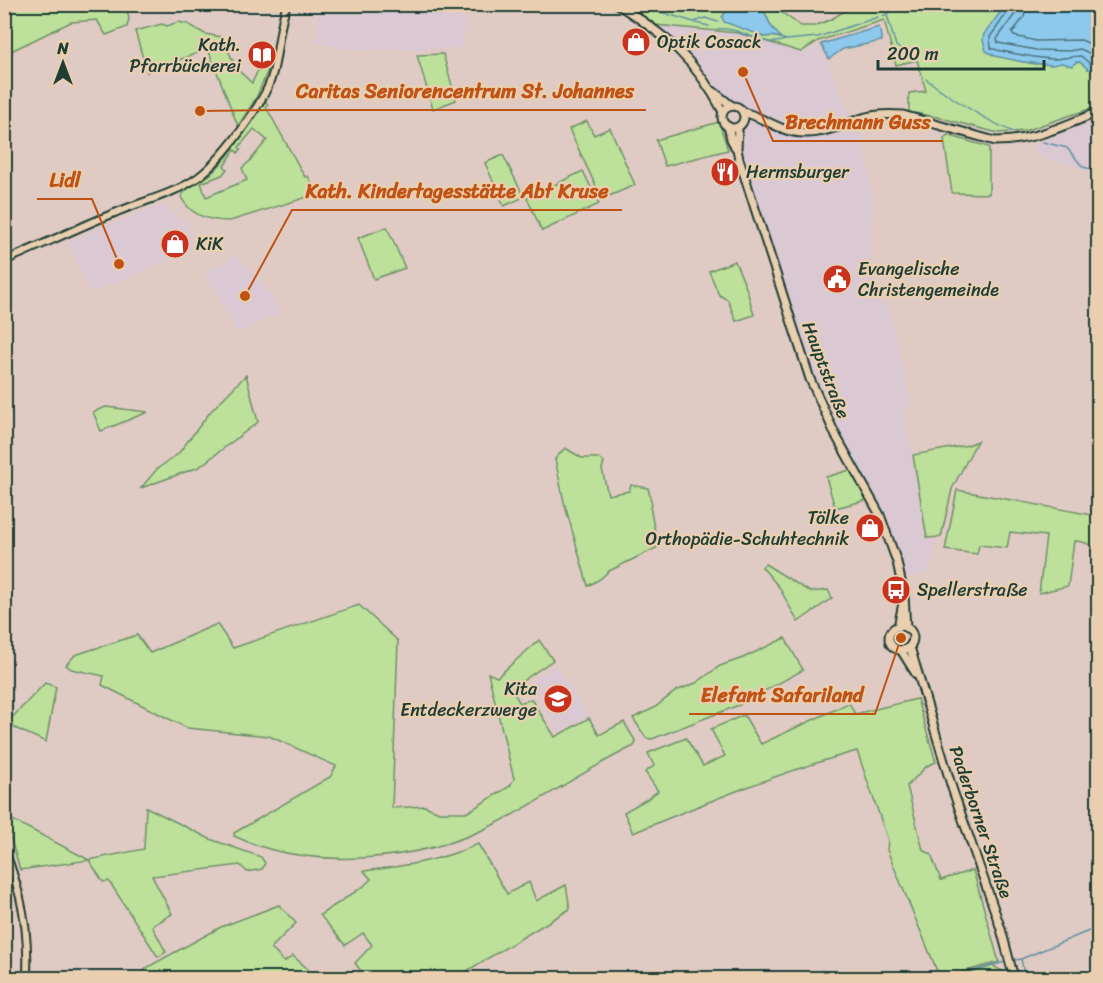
<svg xmlns="http://www.w3.org/2000/svg" width="1103" height="983" viewBox="0 0 1103 983" font-family="Sriracha,sans-serif">
	<style>
		.built { fill: #dac8d2 }
		.green { fill: #bde19b; stroke: #6e8f68; stroke-width: 1.5; fill-rule: evenodd }
		.water { fill: #8dc9ed; stroke: #6191a3; stroke-width: 1.5 }
		.lines { fill: none; stroke-linecap: round; stroke-linejoin: round }
		.shore { stroke: #4b757e; stroke-width: 1.5 }
		.stream { stroke: #6191a3; stroke-width: 1.5 }
		.tertiary-casing { stroke: #1f3d34; stroke-width: 10 }
		.secondary-casing { stroke: #1f3d34; stroke-width: 11 }
		.tertiary { stroke: #e9cfb0; stroke-width: 6 }
		.secondary { stroke: #e9cfb0; stroke-width: 7 }
		.labels { text-anchor: middle; stroke-width: 4.5; stroke-linejoin: round; paint-order: stroke }
		.poi-label { font-size: 18px; fill: #1f3d34; stroke: #e9cfb0; text-anchor: start }
		.street-label { font-size: 18px; fill: #1f3d34; stroke: #e9cfb0 }
		.leader { fill: none; stroke: #c05314; stroke-width: 2 }
		.callout-dot { fill: #c05314; stroke: #e9cfb0; stroke-width: 2 }
		.callout-label { font-size: 20px; text-anchor: middle; font-weight: bold; fill: #c05314; stroke: #e9cfb0; stroke-width: 4.5; stroke-linejoin: round; paint-order: stroke }
	</style>
	<rect width="100%" height="100%" fill="#e0cbc4"/>
	<filter id="ink" filterUnits="userSpaceOnUse"><feTurbulence type="fractalNoise" baseFrequency=".0167" numOctaves="2"/><feDisplacementMap in="SourceGraphic" scale="12" xChannelSelector="R" yChannelSelector="G"/><feConvolveMatrix kernelMatrix="1 2 1 2 8 2 1 2 1" color-interpolation-filters="sRGB"/></filter>
	<g filter="url(#ink)">
		<!-- built -->
		<g class="built">
			<polygon points="319,5 464,5 464,48 353,50 317,43"/>
			<polygon points="655,25 738,33 800,52 820,47 852,117 860,125 873,196 870,251 880,304 888,304 912,407 902,411 912,454 926,539 935,540 930,572 903,578 893,537 882,510 838,429 805,355 742,166 738,131 746,120 743,105 735,101 727,101 699,64"/>
			<polygon points="1098,119 1098,173 1082,170 1074,165 1044,159 1034,152 1034,144"/>
			<polygon points="161,206 189,226 192,250 90,293 67,240"/>
			<polygon points="236,256 276,300 273,303 283,313 237,332 204,271 221,265"/>
			<polygon points="556,665 588,715 560,733 527,683"/>
		</g>
		<!-- green -->
		<g class="green">
			<polygon points="5,4 126,5 129,19 127,27 106,35 97,20 71,22 5,54"/>
			<polygon points="628,4 651,5 662,10 665,5 734,5 730,6 764,37 772,36 780,38 771,26 764,11 754,5 771,5 801,26 814,26 830,20 854,5 1006,5 984,35 1015,60 1035,64 1062,63 1072,66 1076,62 1082,63 1088,69 1098,70 1098,106 1024,131 998,133 937,117 909,112 909,93 926,91 917,60 896,65 884,20 818,41 801,52 738,33 655,25 626,8"/>
			<polygon points="178,22 188,24 205,34 221,37 238,70 252,83 259,68 268,70 256,98 238,126 208,49 147,72 135,31 162,24 167,26"/>
			<polygon points="443,54 456,100 433,109 417,55"/>
			<path d="M265,100l3,5 -2,2 39,70 3,-1 6,12 -3,8 -81,25c-20,0 -40,-6 -49,-24 5,-11 23,-16 32,-25 21,-20 36,-48 52,-72zM254,129l13,11 -18,22 -7,6 5,12 -41,17 -5,-14 21,-8 5,-6 -3,-3 11,-16 3,3 3,-4 -2,-2z"/>
			<polygon points="587,121 594,135 610,128 635,185 602,199 569,129"/>
			<polygon points="719,122 728,150 665,166 656,140"/>
			<polygon points="947,135 989,147 989,194 952,193 944,139"/>
			<polygon points="503,155 524,197 504,206 485,163"/>
			<polygon points="583,171 599,204 542,231 527,198"/>
			<polygon points="387,227 405,268 374,279 358,238"/>
			<polygon points="735,261 747,290 754,315 736,321 728,300 719,295 709,271"/>
			<polygon points="246,375 258,422 199,467 141,488 157,469 178,454 211,411"/>
			<polygon points="106,407 148,412 101,431 93,412"/>
			<polygon points="977,441 952,489 941,537 927,538 913,455 968,445"/>
			<polygon points="565,448 582,458 598,458 604,462 602,469 608,495 629,491 631,485 648,488 652,505 650,507 658,547 609,571 600,579 588,586 564,502 555,459"/>
			<polygon points="850,470 867,500 835,508 826,477"/>
			<path d="M957,490l141,26v64l-1,1c1,-21 5,-39 -23,-40l-6,45 -29,7 7,-57 -36,-4 -3,16 -28,-3 -2,9 -32,-4z"/>
			<polygon points="765,564 810,592 828,590 832,598 798,622 779,587 762,567"/>
			<path d="M359,605l39,36 -6,167 33,-2 14,6h29l42,-26 4,-7 -26,-106 9,4 42,-37 14,20 -42,29 9,14 11,-4 24,38 34,-19 10,17 25,-13 12,20 -2,4c-48,23 -91,54 -139,78 -74,38 -185,48 -261,12v-3l96,-56 6,-11 -67,-30 -82,-8 -85,-43 2,-9 -33,-7 -5,-4 9,-10 62,-20 13,18 67,-29 16,24z"/>
			<polygon points="785,638 803,670 739,705 652,739 646,738 633,718 654,708 676,691 696,683 720,666 743,658"/>
			<polygon points="45,683 56,687 46,742 6,724"/>
			<path d="M917,699l19,63 -9,4 -20,20 16,64 8,4 10,26 32,-10 26,92 -59,16 -53,-128 1,-10 -31,-89c-77,21 -150,51 -224,82l-9,-21 23,-13 11,-8 -13,-19 9,-6 -6,-13 38,-15 17,28 22,-10 -14,-27 33,-14 17,29 88,-41 6,11z"/>
			<polygon points="146,807 210,839 261,857 265,863 262,869 247,872 240,865 152,876 172,914 152,926 166,952 158,957 109,881 103,882 89,860 20,870 5,819 5,816 89,860 144,849"/>
			<path d="M478,844l29,50 22,-12 7,19 30,-16 4,24 -115,69h-89l-11,-15 17,-18 -9,-12 -18,12 -25,-30 44,-29 7,-7 -7,-8c41,-5 76,-10 114,-27z"/>
			<polygon points="279,905 296,923 271,948 284,962 293,956 318,978 140,978 146,968 221,927"/>
			<polygon points="993,966 1002,971 1003,978 953,978"/>
		</g>
		<!-- water -->
		<g class="water">
			<polygon points="734,5 754,5 764,11 771,26 781,38 772,36 765,37 724,22 722,17 730,6"/>
			<polygon points="1006,5 1098,5 1098,70 1088,69 1080,62 1076,62 1072,66 1062,63 1052,65 1023,62 995,56 986,51 983,40 984,34"/>
			<polygon points="879,27 882,41 843,49 829,59 821,44"/>
		</g>
		<g class="lines">
			<!-- shore -->
			<g class="shore">
				<path d="M1010,4l-1,6 -19,27 1,11 6,2c19,4 37,8 56,9 9,0 19,-3 28,-3l8,7 9,1"/>
				<polyline points="1018,4 1015,14 997,39 998,43 1036,50 1069,51 1080,49 1098,57"/>
				<polyline points="1027,4 1024,17 1012,33 1014,36 1036,41 1081,40 1098,47"/>
			</g>
			<!-- stream -->
			<g class="stream">
				<polyline points="644,5 657,11 694,22 705,18 718,22"/>
				<polyline points="887,15 896,46 908,54"/>
				<polyline points="883,16 903,4"/>
				<polyline points="696,23 709,26"/>
				<path d="M718,29c23,-3 45,20 67,11"/>
				<polyline points="781,38 786,40 818,37 878,17"/>
				<path d="M926,79c28,21 61,43 95,56"/>
				<polyline points="1043,142 1067,148 1083,167 1098,171"/>
				<polyline points="1021,959 1025,978"/>
				<polyline points="1015,960 1021,959 1096,928"/>
				<polyline points="959,975 1005,962"/>
				<polyline points="951,978 954,976"/>
			</g>
			<!-- tertiary casing -->
			<g class="tertiary-casing">
				<g id="tertiary">
					<path d="M4,261c38,-16 75,-34 113,-49 26,-11 57,-18 80,-34 24,-17 54,-59 68,-85 15,-28 11,-60 22,-89"/>
					<path d="M4,848c18,46 25,81 23,130"/>
				</g>
			</g>
			<!-- secondary casing -->
			<g class="secondary-casing">
				<g id="secondary">
					<path d="M617,4c49,31 79,56 106,108"/>
					<polyline points="713,91 732,106"/>
					<circle cx="733" cy="117" r="11"/>
					<path d="M743,112c21,5 38,21 61,21 21,1 42,-10 62,-16 12,-3 24,-3 37,-2l92,26c37,0 69,-15 103,-29"/>
					<polyline points="728,126 731,139 735,147"/>
					<polyline points="738,127 737,149 739,159 810,379 835,434 880,515 889,540 897,562 904,595 906,628"/>
					<circle cx="901" cy="638" r="12"/>
					<polyline points="898,627 903,603"/>
					<polyline points="910,647 952,788 1001,929 1014,978"/>
					<polyline points="901,650 916,674"/>
				</g>
			</g>
			<!-- tertiary -->
			<use href="#tertiary" class="tertiary"/>
			<!-- secondary -->
			<use href="#secondary" class="secondary"/>
		</g>
	</g>
	<!-- icons -->
	<defs>
		<g id="shop-disc" transform="scale(1.5)"><circle r="9.5" fill="#c8321e" stroke="#e9cfb0"/><path d="M-5-2.5h2.3a2.7 3.5 0 0 1 5.4 0H5L5.5 6h-11ZM-1.5-2.5h3a1.5 2.3 0 0 0-3 0Z" fill="#fff"/></g>
		<g id="library-disc" transform="scale(1.5)"><circle r="9.5" fill="#c8321e" stroke="#e9cfb0"/><path d="M-6-4Q-3-5.5-.7-3.5V5Q-3 3-6 4ZM6-4Q3-5.5 .7-3.5V5Q3 3 6 4Z" fill="#fff"/></g>
		<g id="restaurant-disc" transform="scale(1.5)"><circle r="9.5" fill="#c8321e" stroke="#e9cfb0"/><path d="M-5-6h1v4h1v-4h1v4h1v-4h1v5L-1.5 .5V6h-2V.5L-5-1ZM5-6V6H3V1.5H1.5Q1.5-4 5-6Z" fill="#fff"/></g>
		<g id="civic-disc" transform="scale(1.5)"><circle r="9.5" fill="#c8321e" stroke="#e9cfb0"/><path d="M-.6-6.5H3V-4.5H.6V-3L4-1V1h2V6H-6V1h2V-1L-.6-3ZM-1.2 2.5V6h2.4V2.5Z" fill="#fff"/></g>
		<g id="bus-disc" transform="scale(1.5)"><circle r="9.5" fill="#c8321e" stroke="#e9cfb0"/><path d="M-5-6H5V4H4V6H2V4H-2V6H-4V4H-5ZM-3.5-4V0h7V-4ZM-3.5 1.2v1.5H-2V1.2ZM2 1.2v1.5H3.5V1.2Z" fill="#fff"/></g>
		<g id="school-disc" transform="scale(1.5)"><circle r="9.5" fill="#c8321e" stroke="#e9cfb0"/><path d="M0-5L7-2L0 1L-7-2ZM-4 1L0 2.5L4 1V4Q0 6-4 4Z" fill="#fff"/></g>
	</defs>
	<g fill-rule="evenodd">
		<use href="#shop-disc" x="636" y="42"/>
		<use href="#library-disc" x="262" y="55"/>
		<use href="#restaurant-disc" x="725" y="172"/>
		<use href="#shop-disc" x="175" y="244"/>
		<use href="#civic-disc" x="837" y="279"/>
		<use href="#shop-disc" x="870" y="528"/>
		<use href="#bus-disc" x="896" y="590"/>
		<use href="#school-disc" x="558" y="699"/>
	</g>
	<g class="labels">
		<!-- poi labels -->
		<g class="poi-label">
			<text x="657" y="48">Optik Cosack</text>
			<text x="241" y="51" text-anchor="end">Kath.<tspan x="241" dy="21">Pfarrbücherei</tspan></text>
			<text x="746" y="178">Hermsburger</text>
			<text x="196" y="250">KiK</text>
			<text x="858" y="275">Evangelische<tspan x="858" dy="21">Christengemeinde</tspan></text>
			<text x="849" y="524" text-anchor="end">Tölke<tspan x="849" dy="21">Orthopädie-Schuhtechnik</tspan></text>
			<text x="917" y="596">Spellerstraße</text>
			<text x="537" y="695" text-anchor="end">Kita<tspan x="537" dy="21">Entdeckerzwerge</tspan></text>
		</g>
		<!-- street labels -->
		<g class="street-label">
			<text transform="translate(826 370) rotate(69)" y="6">Hauptstraße</text>
			<text transform="translate(981 822) rotate(71)" y="6">Paderborner Straße</text>
		</g>
	</g>
	<!-- callouts -->
	<path class="leader" d="M200 111L284 110H646M743 72L773 141H943M119 264L92 199H37M245 296L292 210H622M901 638L875 714H689"/>
	<g class="callout-dot">
		<circle cx="200" cy="111" r="6"/>
		<circle cx="743" cy="72" r="6"/>
		<circle cx="119" cy="264" r="6"/>
		<circle cx="245" cy="296" r="6"/>
		<circle cx="901" cy="638" r="6"/>
	</g>
	<g class="callout-label">
		<text x="465" y="98">Caritas Seniorencentrum St. Johannes</text>
		<text x="858" y="129">Brechmann Guss</text>
		<text x="65" y="187">Lidl</text>
		<text x="457" y="198">Kath. Kindertagesstätte Abt Kruse</text>
		<text x="782" y="702">Elefant Safariland</text>
	</g>
	<!-- margin -->
	<rect width="1103" height="983" fill="none" stroke="#e9cfb0" stroke-width="24"/>
	<rect x="12" y="12" width="1079" height="959" fill="none" stroke="#1f3d34" stroke-width="2" filter="url(#ink)"/>
	<!-- north arrow -->
	<g transform="translate(63 63)" stroke="#e9cfb0" stroke-width="4.5" paint-order="stroke">
	<path d="M0-4.5L10 22L0 15L-10 22Z" fill="#1f3d34"/>
	<text y="-9" font-size="16" font-weight="bold" text-anchor="middle" fill="#1f3d34">N</text>
	</g>
	<!-- scale -->
	<path d="M878 60v9h166v-9" fill="none" stroke="#1f3d34" stroke-width="3"/>
	<text x="887" y="60" font-size="18" fill="#1f3d34" stroke="#e9cfb0" stroke-width="4.5" paint-order="stroke">200 m</text>
</svg>
